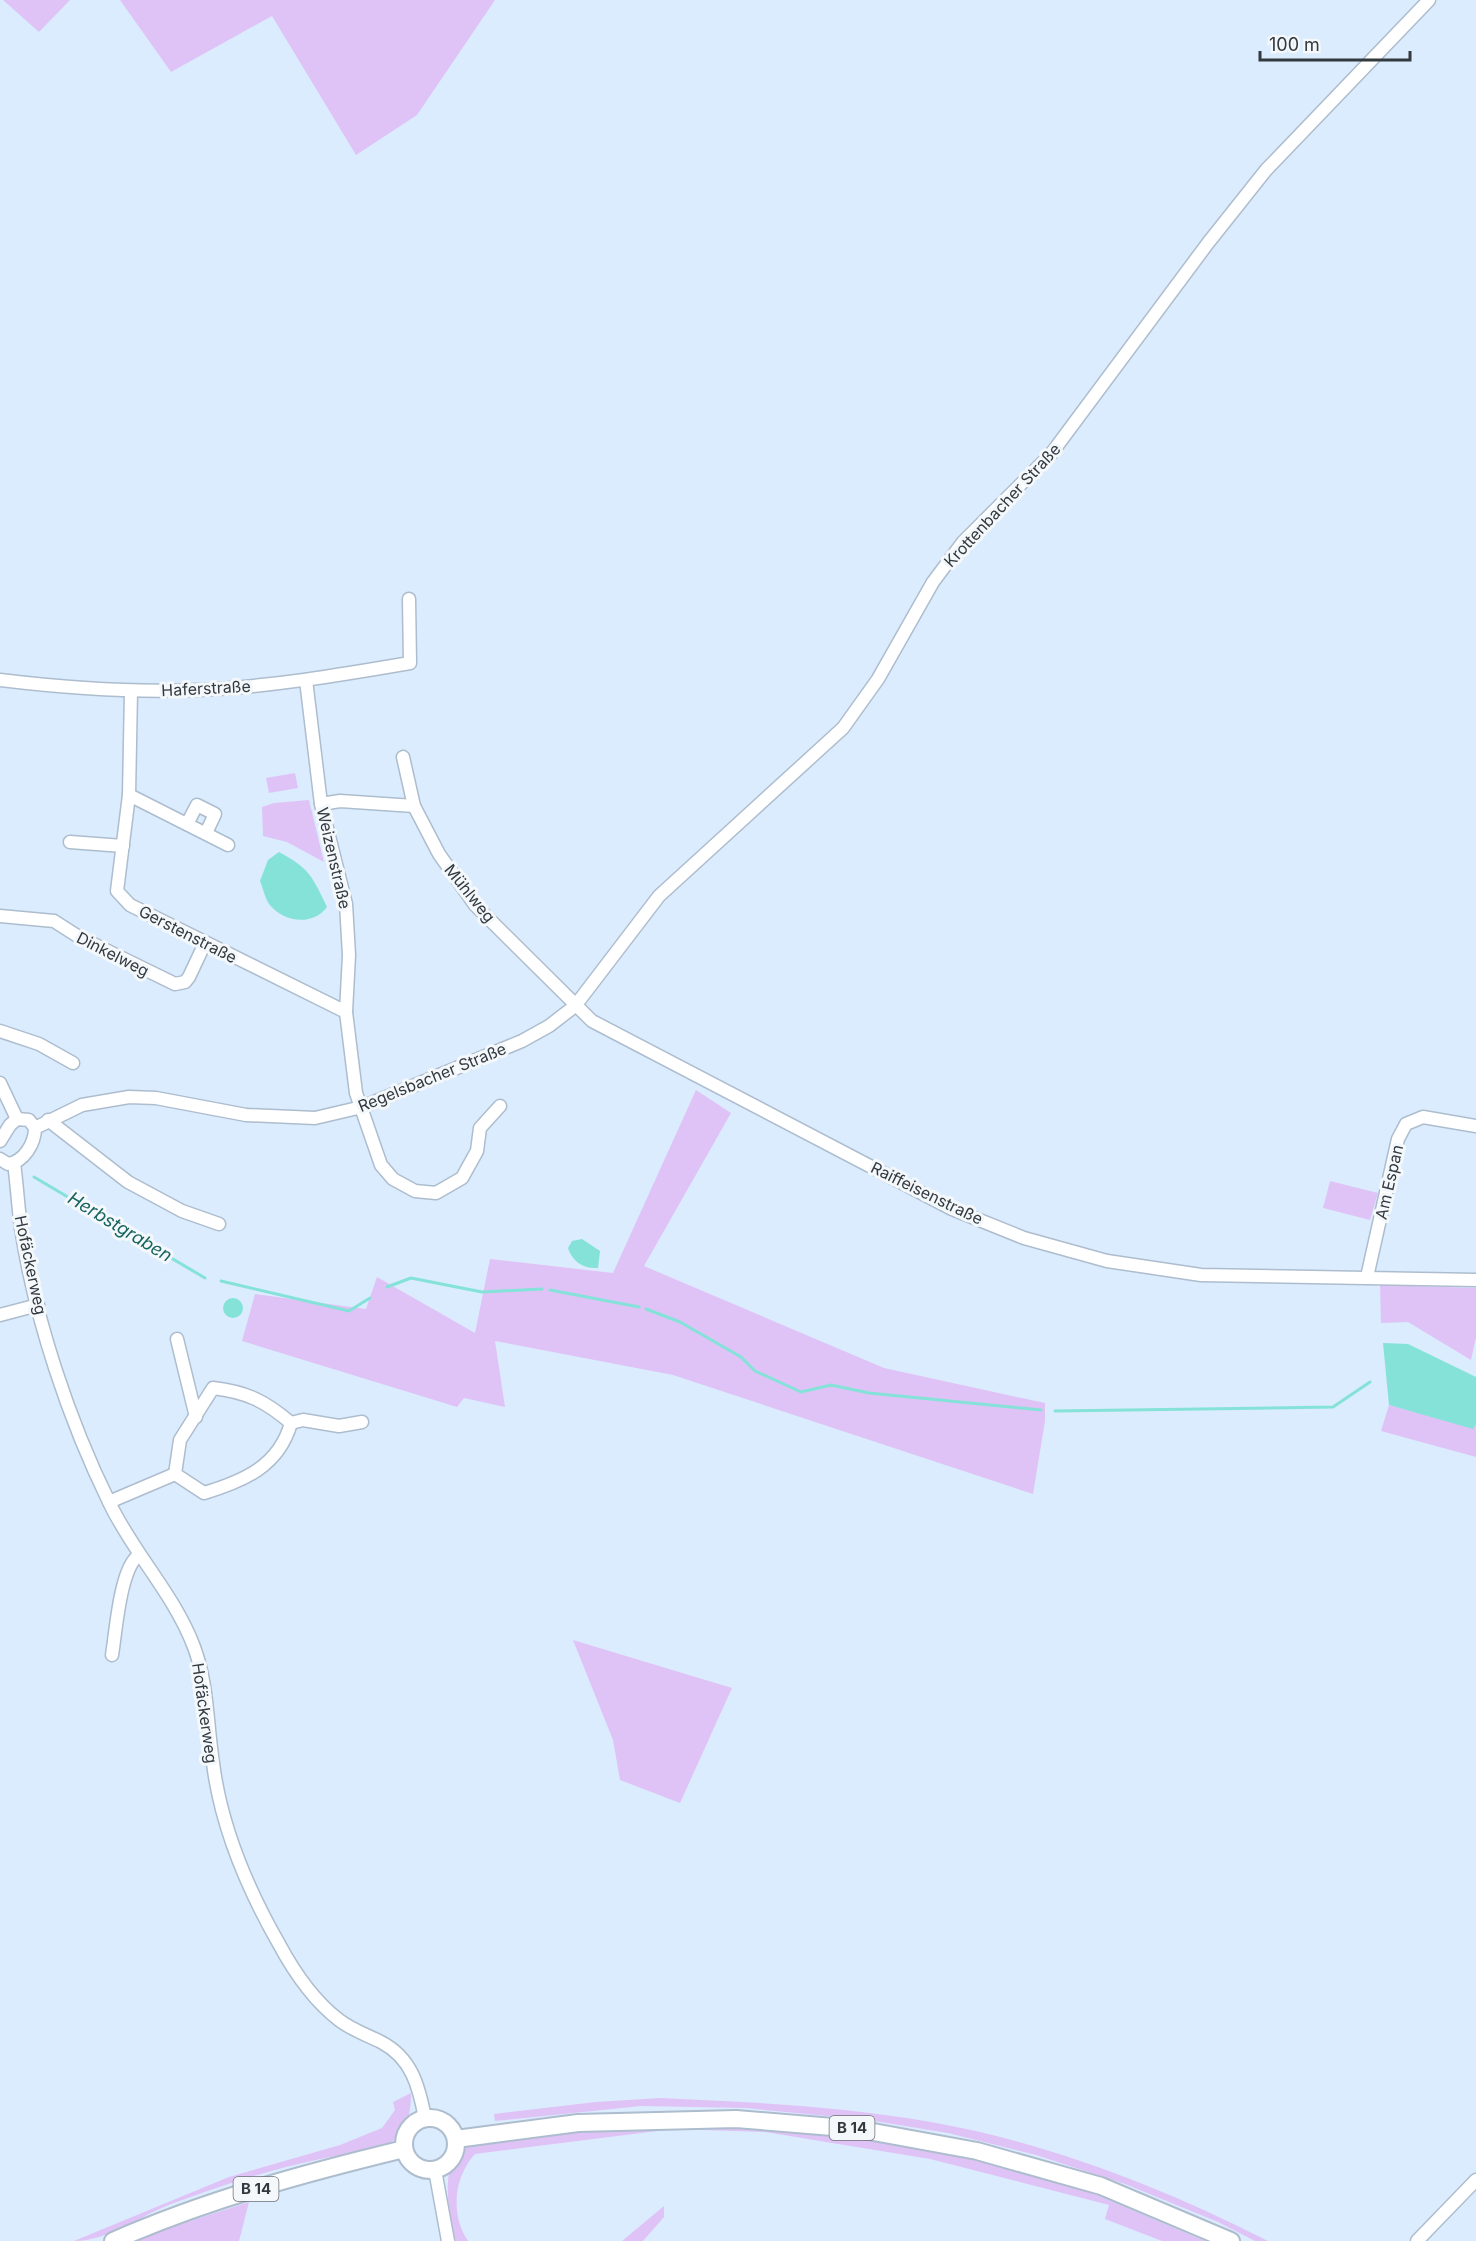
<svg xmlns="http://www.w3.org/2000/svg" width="1476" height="2241" viewBox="0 0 1476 2241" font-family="Inter,sans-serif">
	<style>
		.green { fill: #dfc3f7 }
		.water { fill: #84e2d8 }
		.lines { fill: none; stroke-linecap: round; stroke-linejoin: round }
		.stream { stroke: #84e2d8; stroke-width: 3 }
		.minor-casing { stroke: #adbdce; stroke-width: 15 }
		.major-casing { stroke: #adbdce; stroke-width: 20 }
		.minor { stroke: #fff; stroke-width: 12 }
		.major { stroke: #fff; stroke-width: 16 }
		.labels { text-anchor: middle; stroke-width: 6; stroke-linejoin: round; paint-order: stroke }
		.shield { fill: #f4f8fb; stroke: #6c7277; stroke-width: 1.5 }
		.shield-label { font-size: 15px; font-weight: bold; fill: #32393f }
		.street-label { font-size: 16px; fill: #32393f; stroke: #f4f8fb }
		.water-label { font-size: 18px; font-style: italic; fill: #16645e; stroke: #f4f8fb }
	</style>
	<rect width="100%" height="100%" fill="#dbecfe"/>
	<!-- green -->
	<g class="green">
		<polygon points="3,0 70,0 39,32"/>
		<polygon points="120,0 495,0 417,115 356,155 272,16 171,72"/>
		<polygon points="295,773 298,788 269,793 266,778"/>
		<polygon points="309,800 324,862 287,842 263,836 262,807 274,803"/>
		<polygon points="696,1090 731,1113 644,1266 884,1368 1045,1403 1045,1421 1033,1494 673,1375 495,1341 505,1407 464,1398 457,1407 242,1341 255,1294 366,1309 377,1277 475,1333 490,1259 613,1273"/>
		<polygon points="1330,1181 1378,1193 1370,1220 1323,1208"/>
		<polygon points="1380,1285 1476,1288 1476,1337 1471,1360 1408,1322 1381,1323"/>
		<polygon points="1389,1405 1473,1428 1476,1424 1476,1457 1381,1431"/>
		<polygon points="573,1640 732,1688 680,1803 620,1780 613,1740"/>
		<path d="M411,2093c0,17 -3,40 -20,49 -22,13 -51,12 -75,18 -49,10 -98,27 -145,44 -31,12 -63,37 -97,37l155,-64 111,-32 42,-17 13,-18 -2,-8z"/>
		<path d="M660,2098c91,4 181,8 271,24 118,21 231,65 337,119h-13l-37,-19 -93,-38 -89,-29 -88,-22 -80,-13 -123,-12 -104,-2 -146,15 -1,-7 102,-12z"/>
		<path d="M745,2122l143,19 173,39 144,61h-43l-57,-22 4,-14 -179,-46 -165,-27 -92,-3 -198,25c-21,23 -25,60 -7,87h-12c-8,-19 -14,-73 1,-88 29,-29 238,-30 288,-31z"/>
		<polygon points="249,2202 239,2241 130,2241 141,2237"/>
		<polygon points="664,2206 664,2217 643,2241 622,2241"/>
	</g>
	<!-- water -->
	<g class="water">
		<path d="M279,852c30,16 34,25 48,55 -14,19 -43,16 -58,-3 -4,-6 -6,-16 -9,-23l8,-21z"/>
		<path d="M582,1239l18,12 -2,17c-15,1 -26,-7 -30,-20l4,-7z"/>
		<circle cx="233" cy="1308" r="10"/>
		<polygon points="1383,1343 1408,1344 1476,1377 1476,1424 1473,1429 1389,1405"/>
	</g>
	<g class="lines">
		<!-- stream -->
		<g class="stream">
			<polyline points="34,1177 205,1278"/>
			<polyline points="221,1281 349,1311 370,1298"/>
			<polyline points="387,1287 411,1278 482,1292 542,1289"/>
			<polyline points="550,1290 639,1307"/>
			<polyline points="646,1309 680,1322 741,1357 755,1371 801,1392 831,1385 869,1393 1041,1410"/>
			<polyline points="1055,1411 1333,1407 1370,1382"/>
		</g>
		<!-- minor casing -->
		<g class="minor-casing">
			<g id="minor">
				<path d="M0,680c66,8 131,13 197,10 72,-3 143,-15 213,-27l-1,-64"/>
				<polyline points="306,680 321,804 346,904 349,955 346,1012 356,1093 381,1165 393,1179 415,1191 436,1193 462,1178 477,1151 480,1128 500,1106"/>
				<polyline points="131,691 129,795 117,891 130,905 346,1012"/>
				<polyline points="403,757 414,806 439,854 475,905 592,1021 952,1209 1024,1238 1107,1261 1201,1275 1476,1280"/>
				<polyline points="129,795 228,845"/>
				<polyline points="321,804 340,801 414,806"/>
				<polyline points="187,824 197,805 215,814 206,833"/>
				<polyline points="70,842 123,846"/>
				<polyline points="0,916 54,921 79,937 175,984 185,982 189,977 205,943"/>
				<polyline points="0,1031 39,1044 73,1063"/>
				<polyline points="0,1083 17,1119"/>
				<polyline points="48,1120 128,1182 182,1211 219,1224"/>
				<polyline points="35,1128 82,1105 129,1097 156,1098 246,1115 315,1118 362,1107 522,1041 549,1026 575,1006 659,896 843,728 878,679 933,582 963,542 1051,454 1208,243 1266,170 1429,0"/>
				<path d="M0,1141l10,-16 7,-6 12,1 6,8c0,15 -11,34 -27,36l-8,-5"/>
				<path d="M14,1163c3,22 4,43 7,65 14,91 48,193 89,276 24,50 64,90 84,143 14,37 13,78 19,116 8,64 34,125 66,181 15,28 34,56 60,76 13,10 28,15 42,22 31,16 38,45 44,76"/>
				<polyline points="1367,1277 1398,1139 1406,1124 1423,1117 1476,1126"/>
				<polyline points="0,1315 38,1305"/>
				<polyline points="177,1339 196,1417"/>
				<path d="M213,1388c34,4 52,13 78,35 -12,43 -47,58 -87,70l-29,-19 5,-34z"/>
				<polyline points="291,1423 303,1420 339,1426 362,1422"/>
				<polyline points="109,1502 175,1474"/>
				<path d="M112,1655c4,-24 8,-87 27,-100"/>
				<polyline points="435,2170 448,2241"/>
				<polyline points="1417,2241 1476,2180"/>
			</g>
		</g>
		<!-- major casing -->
		<g class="major-casing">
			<g id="major">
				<circle cx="430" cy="2144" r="26"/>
				<polyline points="456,2139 578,2123 736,2119 857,2129 977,2151 1101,2186 1231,2241"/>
				<path d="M113,2241c93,-41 192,-68 291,-92"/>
			</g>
		</g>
		<!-- minor -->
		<use href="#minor" class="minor"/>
		<!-- major -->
		<use href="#major" class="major"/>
	</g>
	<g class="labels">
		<!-- shield labels -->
		<g class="shield">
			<rect x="829.5" y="2116" width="45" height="24" rx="4.5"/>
			<rect x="233.5" y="2177" width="45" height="24" rx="4.5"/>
		</g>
		<g class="shield-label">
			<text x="852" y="2133">B 14</text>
			<text x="256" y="2194">B 14</text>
		</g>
		<!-- street labels -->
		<g class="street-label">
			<text transform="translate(1002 505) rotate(-47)" y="6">Krottenbacher Straße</text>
			<text transform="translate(206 688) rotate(-3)" y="6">Haferstraße</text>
			<text transform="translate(334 858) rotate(77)" y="6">Weizenstraße</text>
			<text transform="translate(470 893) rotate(51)" y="6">Mühlweg</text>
			<text transform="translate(188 934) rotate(27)" y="6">Gerstenstraße</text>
			<text transform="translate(113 954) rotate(27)" y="6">Dinkelweg</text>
			<text transform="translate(432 1077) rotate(-22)" y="6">Regelsbacher Straße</text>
			<text transform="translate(1389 1182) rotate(-77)" y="6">Am Espan</text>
			<text transform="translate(927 1193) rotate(26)" y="6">Raiffeisenstraße</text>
			<text transform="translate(31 1265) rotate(78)" y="6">Hofäckerweg</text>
			<text transform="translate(205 1713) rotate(82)" y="6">Hofäckerweg</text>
		</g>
		<!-- water labels -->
		<g class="water-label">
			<text transform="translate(120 1227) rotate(31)" y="6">Herbstgraben</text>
		</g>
	</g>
	<!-- scale -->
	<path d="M1260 51v9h150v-9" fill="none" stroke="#32393f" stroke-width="3"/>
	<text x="1269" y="51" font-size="18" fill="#32393f" stroke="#f4f8fb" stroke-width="4.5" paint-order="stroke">100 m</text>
</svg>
